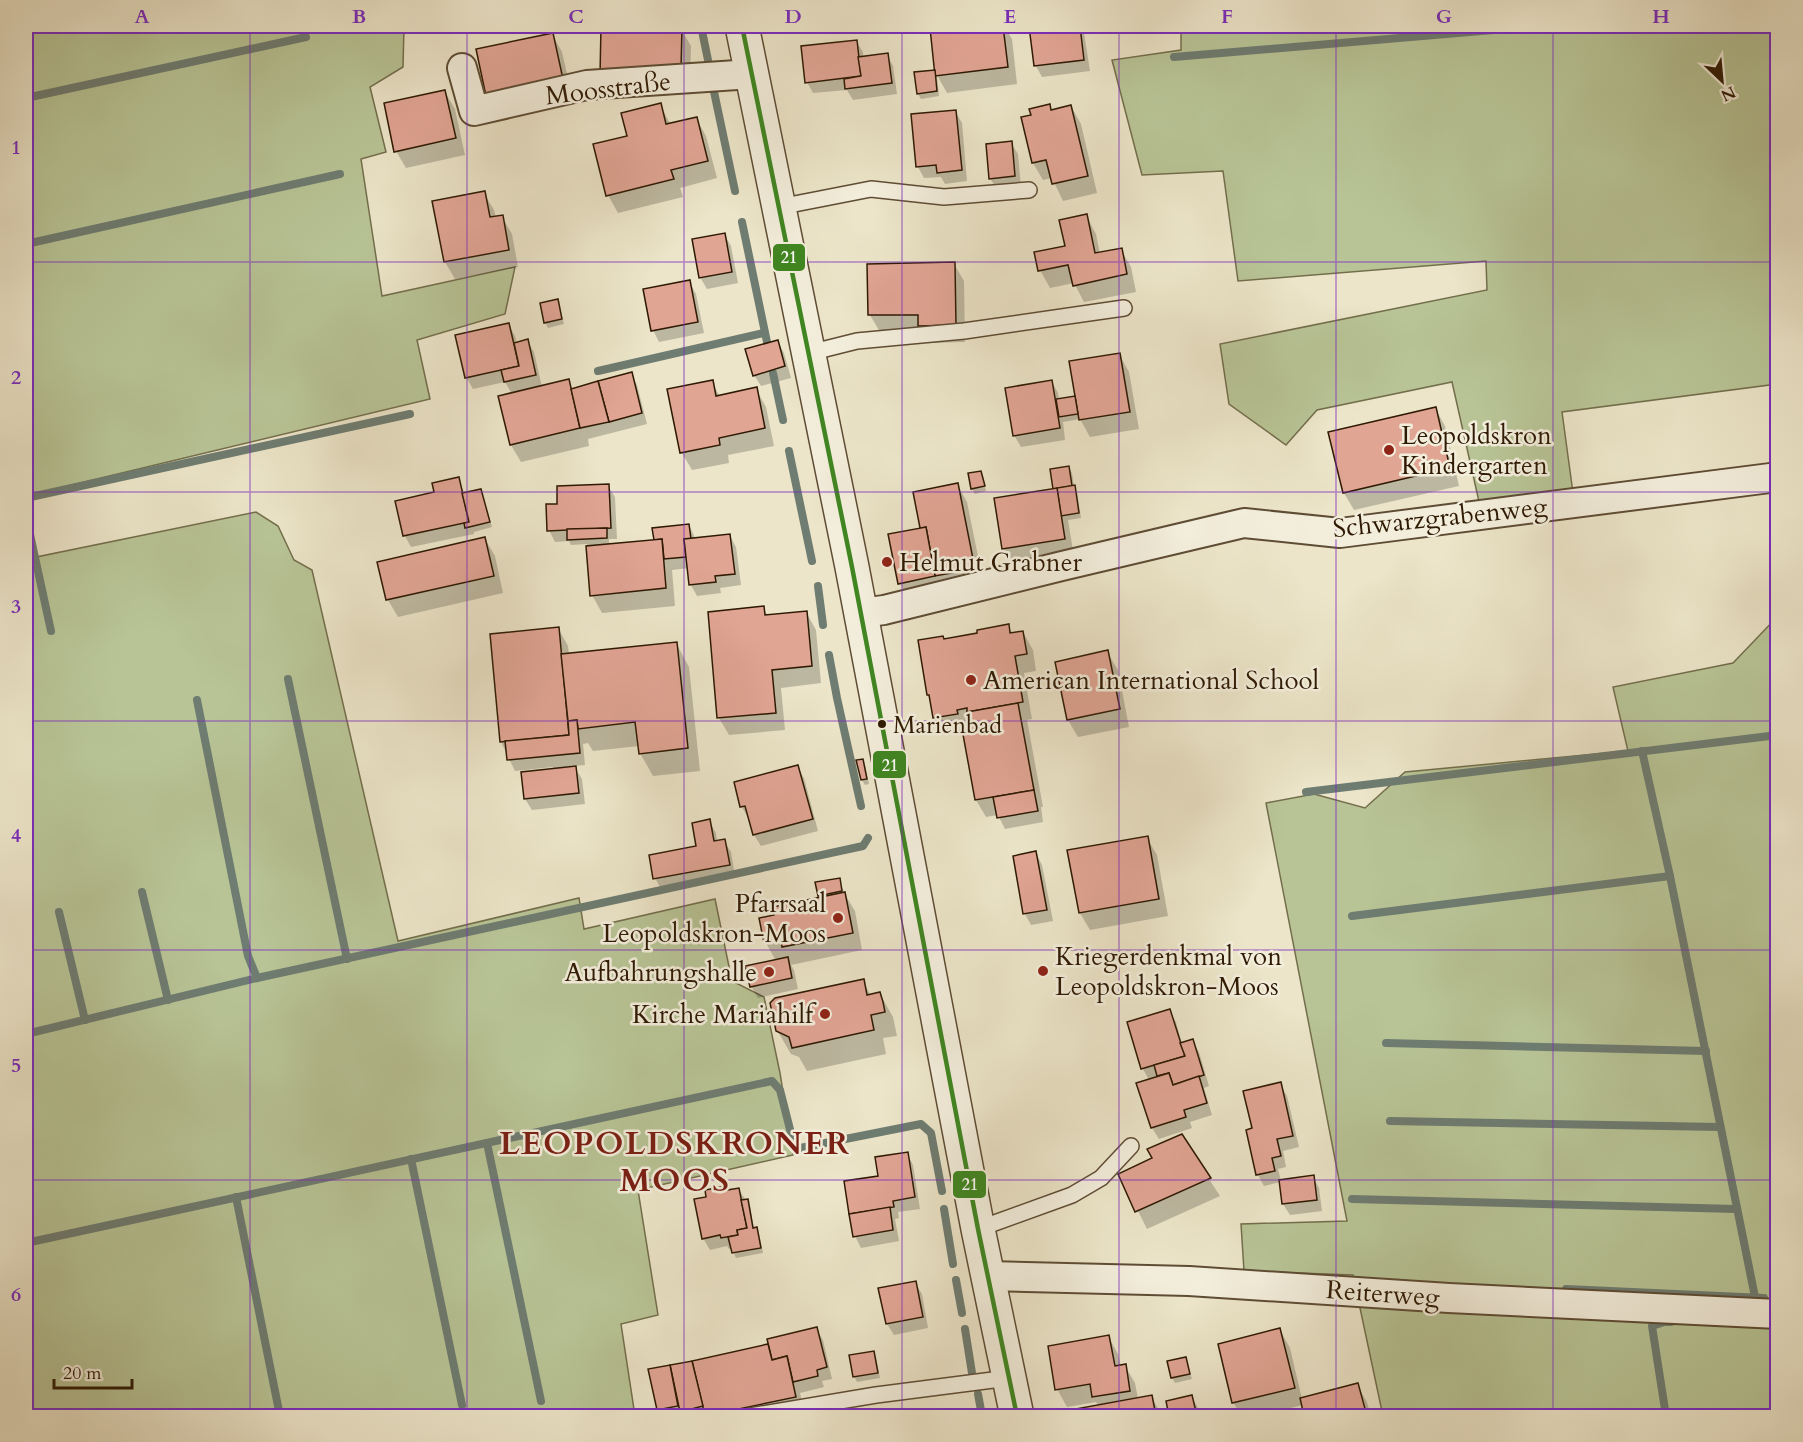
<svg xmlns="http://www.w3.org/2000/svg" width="1803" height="1442" viewBox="0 0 1803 1442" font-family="Cardo,serif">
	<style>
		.green { fill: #b8c496; stroke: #736e4c; stroke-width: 1.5 }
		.shadow { fill: #0003 }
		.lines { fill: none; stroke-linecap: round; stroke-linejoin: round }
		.stream { stroke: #6e7c71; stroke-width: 8 }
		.building { fill: #e1a594; stroke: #2e1903; stroke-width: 1.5 }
		.service-casing { stroke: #5e4c34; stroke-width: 18 }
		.minor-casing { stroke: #5e4c34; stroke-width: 32 }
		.tertiary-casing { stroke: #5e4c34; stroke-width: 36 }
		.service { stroke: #f3eedc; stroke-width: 15 }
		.minor { stroke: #f3eedc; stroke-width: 28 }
		.tertiary { stroke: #f3eedc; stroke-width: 33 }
		.bus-1-casing { stroke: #f3eedc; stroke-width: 9 }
		.bus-1 { stroke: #3f8621; stroke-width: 4.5 }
		.grid { fill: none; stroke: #7b2cbf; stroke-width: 1.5; stroke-opacity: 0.55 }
		.poi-dot { fill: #8f2418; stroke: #f3eedc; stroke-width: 2 }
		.bus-dot { fill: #2e1903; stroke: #f3eedc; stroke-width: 2 }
		.labels { text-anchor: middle; stroke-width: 5; stroke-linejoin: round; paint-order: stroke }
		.bus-label { font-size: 24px; fill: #2e1903; stroke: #f3eedc; text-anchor: start }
		.street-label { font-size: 26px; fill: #2e1903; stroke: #f3eedc }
		.poi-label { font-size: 26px; fill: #2e1903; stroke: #f3eedc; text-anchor: start }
		.district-label { font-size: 32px; font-weight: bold; letter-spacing: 1.5px; fill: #7a1f14; stroke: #f3eedc }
		.line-badge { stroke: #f3eedc; stroke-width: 2 }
		.badge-label { font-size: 16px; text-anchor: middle; font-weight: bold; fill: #fff }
		.neatline { fill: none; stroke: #7b2cbf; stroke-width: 2 }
		.grid-label { font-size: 20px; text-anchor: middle; font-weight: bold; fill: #7b2cbf }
	</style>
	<rect width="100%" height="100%" fill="#ece5c9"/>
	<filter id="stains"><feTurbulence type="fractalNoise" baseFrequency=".00333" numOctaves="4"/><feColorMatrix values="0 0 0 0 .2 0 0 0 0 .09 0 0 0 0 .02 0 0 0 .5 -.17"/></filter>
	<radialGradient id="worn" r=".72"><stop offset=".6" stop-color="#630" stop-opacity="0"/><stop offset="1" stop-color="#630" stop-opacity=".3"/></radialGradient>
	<!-- green -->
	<g class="green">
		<polygon points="26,26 404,26 403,67 370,87 386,152 361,159 382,296 515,267 505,314 417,340 430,399 26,496"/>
		<polygon points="1181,26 1777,26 1777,384 1562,412 1573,493 1480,506 1452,382 1317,410 1286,445 1229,404 1220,344 1487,290 1486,261 1238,281 1223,171 1142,175 1112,60 1181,50"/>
		<polygon points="26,511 36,557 256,512 278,526 294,560 312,570 398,941 579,898 584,929 715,899 732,981 764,997 780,1073 793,1155 638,1190 658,1315 621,1324 635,1416 26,1416"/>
		<polygon points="1777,617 1777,1416 1383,1416 1353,1275 1244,1271 1241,1224 1347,1221 1266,803 1314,794 1365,808 1405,772 1628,751 1613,687 1733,663"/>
	</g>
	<!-- shadow -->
	<g class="shadow">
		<polygon points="603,26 681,29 691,46 690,86 601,75"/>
		<polygon points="968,26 1004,26 1012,39 1017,84 947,93 937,75 931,30"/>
		<polygon points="1031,26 1083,26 1090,71 1042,77 1036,66"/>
		<polygon points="552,34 562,52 572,96 488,96"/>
		<polygon points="856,41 863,52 863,58 887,55 893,66 897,94 853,100 847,90 813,93 807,82"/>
		<polygon points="934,71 937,76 939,96 921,99 918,94"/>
		<polygon points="445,92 455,109 465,155 406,168 396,151"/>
		<polygon points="660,105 671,125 696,118 706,136 717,178 680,188 683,197 618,213 608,195 629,137"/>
		<polygon points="1049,106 1052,111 1071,106 1081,124 1097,193 1063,201 1052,178 1043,180 1033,163 1033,116"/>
		<polygon points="955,111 962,123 967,181 945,184 941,177 924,178 918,167"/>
		<polygon points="1011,143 1018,154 1021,188 997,190 990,178"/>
		<polygon points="484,193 494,210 496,218 502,217 512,234 518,267 455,279 445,262"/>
		<polygon points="1086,216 1096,234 1100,254 1121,250 1131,267 1136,292 1084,302 1074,283 1050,288 1040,270 1066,247"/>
		<polygon points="724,234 731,246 738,283 707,289 700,277"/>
		<polygon points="954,264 964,281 965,342 930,343 923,332 880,332 870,315"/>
		<polygon points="689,282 696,294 704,333 659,342 653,330"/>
		<polygon points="557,301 564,324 548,328 545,322"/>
		<polygon points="509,325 515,336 517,344 527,341 534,352 542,387 568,381 573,390 631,374 637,385 647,424 588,439 589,446 521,462 511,445 512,394 505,382 473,389 466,377"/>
		<polygon points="777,341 784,353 791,378 761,386 754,375"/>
		<polygon points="1119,354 1129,372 1139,429 1090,437 1080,419 1063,422 1065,440 1021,447 1014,435 1052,382 1058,393 1059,400 1077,397"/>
		<polygon points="712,382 720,397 756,389 766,407 774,446 728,455 729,463 692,470 682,453 669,390"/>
		<polygon points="1435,408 1445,426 1459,486 1354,510 1344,493"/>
		<polygon points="1069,468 1072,473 1074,487 1077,492 1081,518 1068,520 1074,556 1014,566 1004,549 1055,490"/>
		<polygon points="981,472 986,491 975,494 972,489"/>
		<polygon points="458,479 465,494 481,490 492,527 474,532 474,534 411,547 405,536 397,502 436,493"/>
		<polygon points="957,484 967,502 984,586 906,595 900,583 921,529 914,493"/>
		<polygon points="608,486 615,497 617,539 609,539 609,545 655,541 689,525 696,540 730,536 736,547 741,585 720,588 721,593 697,596 691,585 689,568 672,570 675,606 602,613 592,595 587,544 571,545 569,541 555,542 549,530 559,505"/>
		<polygon points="485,539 495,556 503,593 398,617 388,600 379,563"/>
		<polygon points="763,608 768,616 806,612 816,630 821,683 781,688 785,730 729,735 719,718"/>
		<polygon points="1008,626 1013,634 1023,632 1033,650 1036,671 1024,673 1032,719 1027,720 1043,807 1041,807 1043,822 1005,829 998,815 986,817 976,800 964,731 944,735 934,718 931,700 928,695 944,641"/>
		<polygon points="558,628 568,646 569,655 676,643 689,667 700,771 653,776 640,753 639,746 593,751 588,743 583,744 585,765 574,766 582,779 585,804 532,810 525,799 553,770 553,767 515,771 501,742"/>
		<polygon points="1107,652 1118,670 1129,727 1078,737 1068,720 1056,663"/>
		<polygon points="862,760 865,765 869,784 865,785 862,780 858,761"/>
		<polygon points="797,767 804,778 818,831 761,846 754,835 750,818 748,818 742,807"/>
		<polygon points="709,821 716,833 717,842 724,841 731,852 735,876 661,889 655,878 698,847"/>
		<polygon points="1147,838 1157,855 1168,916 1090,930 1080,913 1069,852"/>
		<polygon points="1036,853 1042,865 1053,921 1031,925 1025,914 1014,857"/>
		<polygon points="839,879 844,893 855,911 862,950 791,965 794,970 798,989 758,998 751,986 776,961 766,943 776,916 821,898 819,895"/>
		<polygon points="863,981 871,996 880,994 893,1017 897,1036 883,1038 886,1054 807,1071 799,1057 791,1054 777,1030"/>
		<polygon points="1169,1011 1176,1022 1182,1044 1192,1041 1199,1052 1209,1086 1204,1088 1212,1115 1190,1122 1192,1128 1159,1139 1152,1128 1149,1080 1143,1069 1129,1023"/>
		<polygon points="1280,1084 1287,1096 1299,1147 1283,1151 1286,1167 1278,1169 1281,1181 1313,1177 1319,1188 1322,1211 1290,1215 1283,1204 1280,1182 1264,1186 1258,1175 1248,1131 1254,1129"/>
		<polygon points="1181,1136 1220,1196 1147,1229 1120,1175 1154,1159"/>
		<polygon points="907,1153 913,1165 920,1209 898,1212 899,1218 895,1219 899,1241 861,1248 855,1236 879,1177"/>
		<polygon points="726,1188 728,1191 738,1189 750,1206 754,1229 759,1234 763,1253 736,1258 732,1249 729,1249 727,1246 710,1250 703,1238 708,1198"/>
		<polygon points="915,1283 922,1294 928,1328 894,1335 887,1324"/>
		<polygon points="816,1329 823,1340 832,1379 822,1381 824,1387 800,1393 805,1414 795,1416 662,1416 658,1410 650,1371 767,1345 770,1351"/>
		<polygon points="1280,1330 1290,1348 1302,1399 1357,1385 1367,1402 1371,1416 1306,1416 1303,1405 1257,1416 1241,1416 1233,1402"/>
		<polygon points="1108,1336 1118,1354 1121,1367 1125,1366 1135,1383 1138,1399 1151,1396 1162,1416 1061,1416 1061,1413 1099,1406 1096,1402 1067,1407 1057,1389"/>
		<polygon points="873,1352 876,1357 880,1378 857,1382 854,1376"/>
		<polygon points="1185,1358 1192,1379 1175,1383 1172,1378"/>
		<polygon points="1191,1396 1198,1408 1200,1416 1171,1416 1168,1402"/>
		<polygon points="1289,1413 1292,1416 1271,1416"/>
	</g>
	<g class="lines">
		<!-- stream -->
		<g class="stream">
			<polyline points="701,26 708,60"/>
			<polyline points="1174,57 1542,26"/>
			<polyline points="713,87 735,191"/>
			<polyline points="26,98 306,37"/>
			<polyline points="742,222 767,342"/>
			<polyline points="26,244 340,174"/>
			<polyline points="598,371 764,333"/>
			<polyline points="773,373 783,420"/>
			<polyline points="789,451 812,561"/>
			<polyline points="26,498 410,414"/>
			<polyline points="26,516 51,631"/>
			<polyline points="818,586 823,625"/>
			<polyline points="829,655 837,698 861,806"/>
			<polyline points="288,679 347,959"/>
			<polyline points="197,700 248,956 257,978"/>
			<polyline points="1642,751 1670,876 1755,1297"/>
			<polyline points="1306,792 1778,735"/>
			<polyline points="142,892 168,1000"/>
			<polyline points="59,912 85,1020"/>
			<polyline points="1352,916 1670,876"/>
			<polyline points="26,1034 257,978 863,846 868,838"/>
			<polyline points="1386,1043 1706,1051"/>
			<polyline points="1390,1121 1720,1127"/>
			<polyline points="487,1143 541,1401"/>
			<polyline points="411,1159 462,1405"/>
			<polyline points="236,1197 280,1416"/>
			<polyline points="1352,1199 1736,1209"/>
			<polyline points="944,1209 953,1264"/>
			<polyline points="26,1243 772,1081 780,1090 795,1149 921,1124 931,1133 942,1191"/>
			<polyline points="956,1280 962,1313"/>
			<polyline points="1566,1289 1764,1298"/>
			<polyline points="965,1329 972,1373"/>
			<polyline points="978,1394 982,1416"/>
			<polyline points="1666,1416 1652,1326 1664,1322 1671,1322"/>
		</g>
	</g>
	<!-- building -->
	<g class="building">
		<polygon points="601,26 682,27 681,69 633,67 633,76 600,76"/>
		<polygon points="955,26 1003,26 1008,67 935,76 930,28"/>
		<polygon points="1029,26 1080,26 1084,60 1034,66"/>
		<polygon points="553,33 563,79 486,96 476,49"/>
		<polygon points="857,40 861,76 805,83 801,46"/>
		<polygon points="888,53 892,83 845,89 844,79 861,76 858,57"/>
		<polygon points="935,70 937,91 917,94 914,72"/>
		<polygon points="445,90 456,138 394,152 384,103"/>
		<polygon points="661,103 666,124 697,117 708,161 671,170 674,179 606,196 593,144 627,136 621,113"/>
		<polygon points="1050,104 1051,110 1071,105 1088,176 1052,184 1046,160 1032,163 1021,117 1031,115 1029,109"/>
		<polygon points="956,110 962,170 937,173 936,165 916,167 911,114"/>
		<polygon points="1012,141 1015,176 989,179 986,144"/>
		<polygon points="485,191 490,217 503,215 509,250 444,262 432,201"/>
		<polygon points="1087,214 1095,253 1122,248 1127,274 1073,286 1068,265 1038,271 1034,252 1065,246 1059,220"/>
		<polygon points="725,233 732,272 699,278 692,239"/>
		<polygon points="955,262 956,325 918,326 918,315 868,315 867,264"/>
		<polygon points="690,280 698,322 651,331 643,289"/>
		<polygon points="558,299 562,319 544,323 540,303"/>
		<polygon points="509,323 519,366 465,378 455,335"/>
		<polygon points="528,339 536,375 504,382 501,370 519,366 514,343"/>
		<polygon points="778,340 785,366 753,376 745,349"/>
		<polygon points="1120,353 1130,412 1079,420 1069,361"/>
		<polygon points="632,372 642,413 609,422 598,381"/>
		<polygon points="569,379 580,428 510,445 498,396"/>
		<polygon points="713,380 716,396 757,387 765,428 719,438 720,445 680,453 667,389"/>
		<polygon points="1052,380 1060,428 1013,436 1005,388"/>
		<polygon points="598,381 609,422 580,428 571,389"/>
		<polygon points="1075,396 1078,414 1059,417 1056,399"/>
		<polygon points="1436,407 1450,468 1343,493 1328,432"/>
		<polygon points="1069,466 1072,486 1053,489 1050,469"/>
		<polygon points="981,471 985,486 971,489 968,473"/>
		<polygon points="459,477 469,522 403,536 395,501 434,492 432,483"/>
		<polygon points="958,483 975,569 935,576 926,527 920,528 913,492"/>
		<polygon points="609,484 611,528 547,531 546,504 557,504 557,486"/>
		<polygon points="1075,485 1079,513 1061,516 1057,488"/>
		<polygon points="1057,488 1065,539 1002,549 994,498"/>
		<polygon points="481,489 490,522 465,528 464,523 469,522 462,493"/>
		<polygon points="689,524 691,539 684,539 686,557 664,559 662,539 654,540 652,528"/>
		<polygon points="926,527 935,576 898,584 888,534"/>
		<polygon points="607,528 607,538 567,540 567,529"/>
		<polygon points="730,534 735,574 715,576 716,582 689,585 684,539"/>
		<polygon points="485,537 494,576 386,600 377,562"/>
		<polygon points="662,539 666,588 590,596 586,546"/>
		<polygon points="764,606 765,615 807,611 812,666 772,670 776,713 717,718 708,612"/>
		<polygon points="1009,624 1010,633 1023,631 1027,654 1015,656 1023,702 967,712 967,708 957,710 958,714 933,718 929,695 927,695 918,640 943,636 944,639 977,633 977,630"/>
		<polygon points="559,627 569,735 500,742 490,634"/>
		<polygon points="677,642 688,748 639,754 635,722 578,729 577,720 568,721 561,654"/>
		<polygon points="1108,650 1120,709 1067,720 1055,662"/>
		<polygon points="1018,703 1034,790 975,800 962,729 970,727 967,712"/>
		<polygon points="577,720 580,753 507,760 505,741 569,735 568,721"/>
		<polygon points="863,759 867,779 861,780 856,760"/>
		<polygon points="798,765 813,819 753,835 745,806 740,807 734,782"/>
		<polygon points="576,766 579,793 524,799 521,772"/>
		<polygon points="1034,790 1038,811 997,818 993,797"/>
		<polygon points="710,819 714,841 725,839 730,865 653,879 649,855 696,846 692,823"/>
		<polygon points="1148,836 1159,899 1079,913 1067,850"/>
		<polygon points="1036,851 1047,910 1023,914 1013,856"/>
		<polygon points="840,878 842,891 818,896 815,882"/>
		<polygon points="845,892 853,933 782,947 781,940 764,943 759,918 774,915 773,907"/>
		<polygon points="788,957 792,978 750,987 745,966"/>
		<polygon points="864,979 867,995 880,992 883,1002 885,1012 871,1015 874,1030 792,1048 789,1037 776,1031 770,1003 775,998"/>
		<polygon points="1170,1009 1185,1056 1141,1069 1127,1022"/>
		<polygon points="1193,1039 1204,1075 1173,1085 1169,1073 1157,1076 1154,1065 1185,1056 1180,1043"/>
		<polygon points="1169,1073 1173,1085 1199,1076 1207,1103 1184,1110 1186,1117 1151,1128 1136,1083"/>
		<polygon points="1281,1082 1293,1136 1277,1139 1281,1156 1272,1158 1275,1171 1256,1175 1246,1130 1252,1128 1243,1091"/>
		<polygon points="1182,1134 1211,1178 1135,1212 1118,1174 1152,1158 1147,1149"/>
		<polygon points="908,1152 915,1197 893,1201 894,1207 849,1214 844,1181 878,1176 875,1157"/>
		<polygon points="1314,1175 1317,1200 1282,1204 1279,1180"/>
		<polygon points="727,1186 727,1190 739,1188 747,1228 737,1230 738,1235 721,1238 720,1235 702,1239 694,1199 706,1197 705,1190"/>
		<polygon points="748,1199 753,1228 757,1227 761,1248 732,1253 728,1237 738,1235 737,1230 747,1228 741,1200"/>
		<polygon points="890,1207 893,1230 853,1237 849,1214"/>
		<polygon points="916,1281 923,1317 886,1324 878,1288"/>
		<polygon points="817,1327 827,1367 817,1370 818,1376 793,1382 787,1356 772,1360 767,1339"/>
		<polygon points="1280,1328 1295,1388 1232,1403 1218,1344"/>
		<polygon points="1109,1335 1115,1366 1126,1364 1130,1391 1092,1397 1090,1384 1055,1390 1048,1346"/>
		<polygon points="768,1344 772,1360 787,1356 796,1397 705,1416 692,1361"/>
		<polygon points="874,1351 878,1373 853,1377 849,1355"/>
		<polygon points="1186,1357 1190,1374 1171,1378 1167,1361"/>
		<polygon points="692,1361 703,1406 680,1412 670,1365"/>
		<polygon points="670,1365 678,1406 657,1410 648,1369"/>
		<polygon points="1358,1383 1367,1416 1304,1416 1300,1398"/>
		<polygon points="1152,1395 1156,1416 1060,1416 1059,1412"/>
		<polygon points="1192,1395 1197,1416 1169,1416 1166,1401"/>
	</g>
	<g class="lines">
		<!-- service casing -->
		<g class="service-casing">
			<g id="service">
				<polyline points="779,207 871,189 944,197 1029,190"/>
				<polyline points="809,353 857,341 964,331 1124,308"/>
				<polyline points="978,1229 1072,1195 1101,1178 1131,1146"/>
				<polyline points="750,1416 876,1395 993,1380 1008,1374"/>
			</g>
		</g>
		<!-- minor casing -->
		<g class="minor-casing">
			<g id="minor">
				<polyline points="462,68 474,111 587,85 752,74"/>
				<polyline points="861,613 884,610 1062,566 1244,523 1340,533 1778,477"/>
				<polyline points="988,1276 1189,1281 1449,1298 1778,1314"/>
			</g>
		</g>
		<!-- tertiary casing -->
		<g class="tertiary-casing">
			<polyline id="tertiary" points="742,26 852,567 978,1229 1017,1416"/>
		</g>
		<!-- service -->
		<use href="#service" class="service"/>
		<!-- minor -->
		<use href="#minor" class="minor"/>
		<!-- tertiary -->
		<use href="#tertiary" class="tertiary"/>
		<!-- bus-1 casing -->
		<g class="bus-1-casing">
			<polyline id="bus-1" points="742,26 852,567 978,1229 1017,1416"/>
		</g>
		<!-- bus-1 -->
		<use href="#bus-1" class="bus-1"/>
	</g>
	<!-- grid -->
	<path class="grid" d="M250,26v1390M467,26v1390M684,26v1390M902,26v1390M1119,26v1390M1336,26v1390M1553,26v1390M26,262h1752M26,492h1752M26,721h1752M26,950h1752M26,1180h1752"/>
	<!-- markers -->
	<g class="poi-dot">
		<circle cx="1389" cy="450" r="6"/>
		<circle cx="887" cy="562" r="6"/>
		<circle cx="971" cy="680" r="6"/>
		<circle cx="838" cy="918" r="6"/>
		<circle cx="1043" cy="971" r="6"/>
		<circle cx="769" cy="972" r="6"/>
		<circle cx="825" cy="1014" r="6"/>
	</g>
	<circle class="bus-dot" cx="882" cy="724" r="5"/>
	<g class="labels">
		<!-- bus labels -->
		<g class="bus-label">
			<text x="893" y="733">Marienbad</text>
		</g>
		<!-- street labels -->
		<g class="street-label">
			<text transform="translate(608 88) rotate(-7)" y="9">Moosstraße</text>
			<text transform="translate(1440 517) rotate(-6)" y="9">Schwarzgrabenweg</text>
			<text transform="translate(1383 1293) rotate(4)" y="9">Reiterweg</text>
		</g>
		<!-- poi labels -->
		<g class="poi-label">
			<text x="1401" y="444">Leopoldskron<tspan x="1401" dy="30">Kindergarten</tspan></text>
			<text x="899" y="571">Helmut Grabner</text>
			<text x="983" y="689">American International School</text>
			<text x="826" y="912" text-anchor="end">Pfarrsaal<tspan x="826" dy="30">Leopoldskron-Moos</tspan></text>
			<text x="1055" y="965">Kriegerdenkmal von<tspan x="1055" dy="30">Leopoldskron-Moos</tspan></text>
			<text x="757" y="981" text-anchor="end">Aufbahrungshalle</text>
			<text x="813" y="1023" text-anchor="end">Kirche Mariahilf</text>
		</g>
		<!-- district labels -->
		<g class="district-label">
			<text x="675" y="1154">LEOPOLDSKRONER<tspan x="675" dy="37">MOOS</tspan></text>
		</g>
	</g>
	<g class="line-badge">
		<rect x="772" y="243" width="34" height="29" rx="6" fill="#3f8621"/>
		<rect x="872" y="750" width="35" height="29" rx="6" fill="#3f8621"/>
		<rect x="952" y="1170" width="35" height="29" rx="6" fill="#3f8621"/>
	</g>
	<g class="badge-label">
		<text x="789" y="263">21</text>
		<text x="890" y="771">21</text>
		<text x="970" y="1190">21</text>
	</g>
	<!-- margin -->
	<rect width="1803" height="1442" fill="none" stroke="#ece5c9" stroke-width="66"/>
	<!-- north arrow -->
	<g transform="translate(1722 81) rotate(154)" stroke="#f3eedc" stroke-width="4.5" paint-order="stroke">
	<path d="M0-4.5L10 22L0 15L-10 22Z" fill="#2e1903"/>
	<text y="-9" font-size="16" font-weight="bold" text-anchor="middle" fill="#2e1903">N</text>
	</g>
	<!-- scale -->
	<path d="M54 1379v9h78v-9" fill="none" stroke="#2e1903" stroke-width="3"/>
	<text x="63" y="1379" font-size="18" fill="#2e1903" stroke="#f3eedc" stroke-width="4.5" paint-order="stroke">20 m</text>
	<rect x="33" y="33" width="1737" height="1376" class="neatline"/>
	<g class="grid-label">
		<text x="142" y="23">A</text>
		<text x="359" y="23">B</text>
		<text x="576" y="23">C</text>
		<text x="793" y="23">D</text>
		<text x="1010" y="23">E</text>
		<text x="1227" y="23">F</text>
		<text x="1444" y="23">G</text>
		<text x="1661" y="23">H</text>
		<text x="16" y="154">1</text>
		<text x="16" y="384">2</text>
		<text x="16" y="613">3</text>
		<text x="16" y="842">4</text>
		<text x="16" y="1072">5</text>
		<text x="16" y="1301">6</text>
	</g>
	<rect width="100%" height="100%" filter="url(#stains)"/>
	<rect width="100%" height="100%" fill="url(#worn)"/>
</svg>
